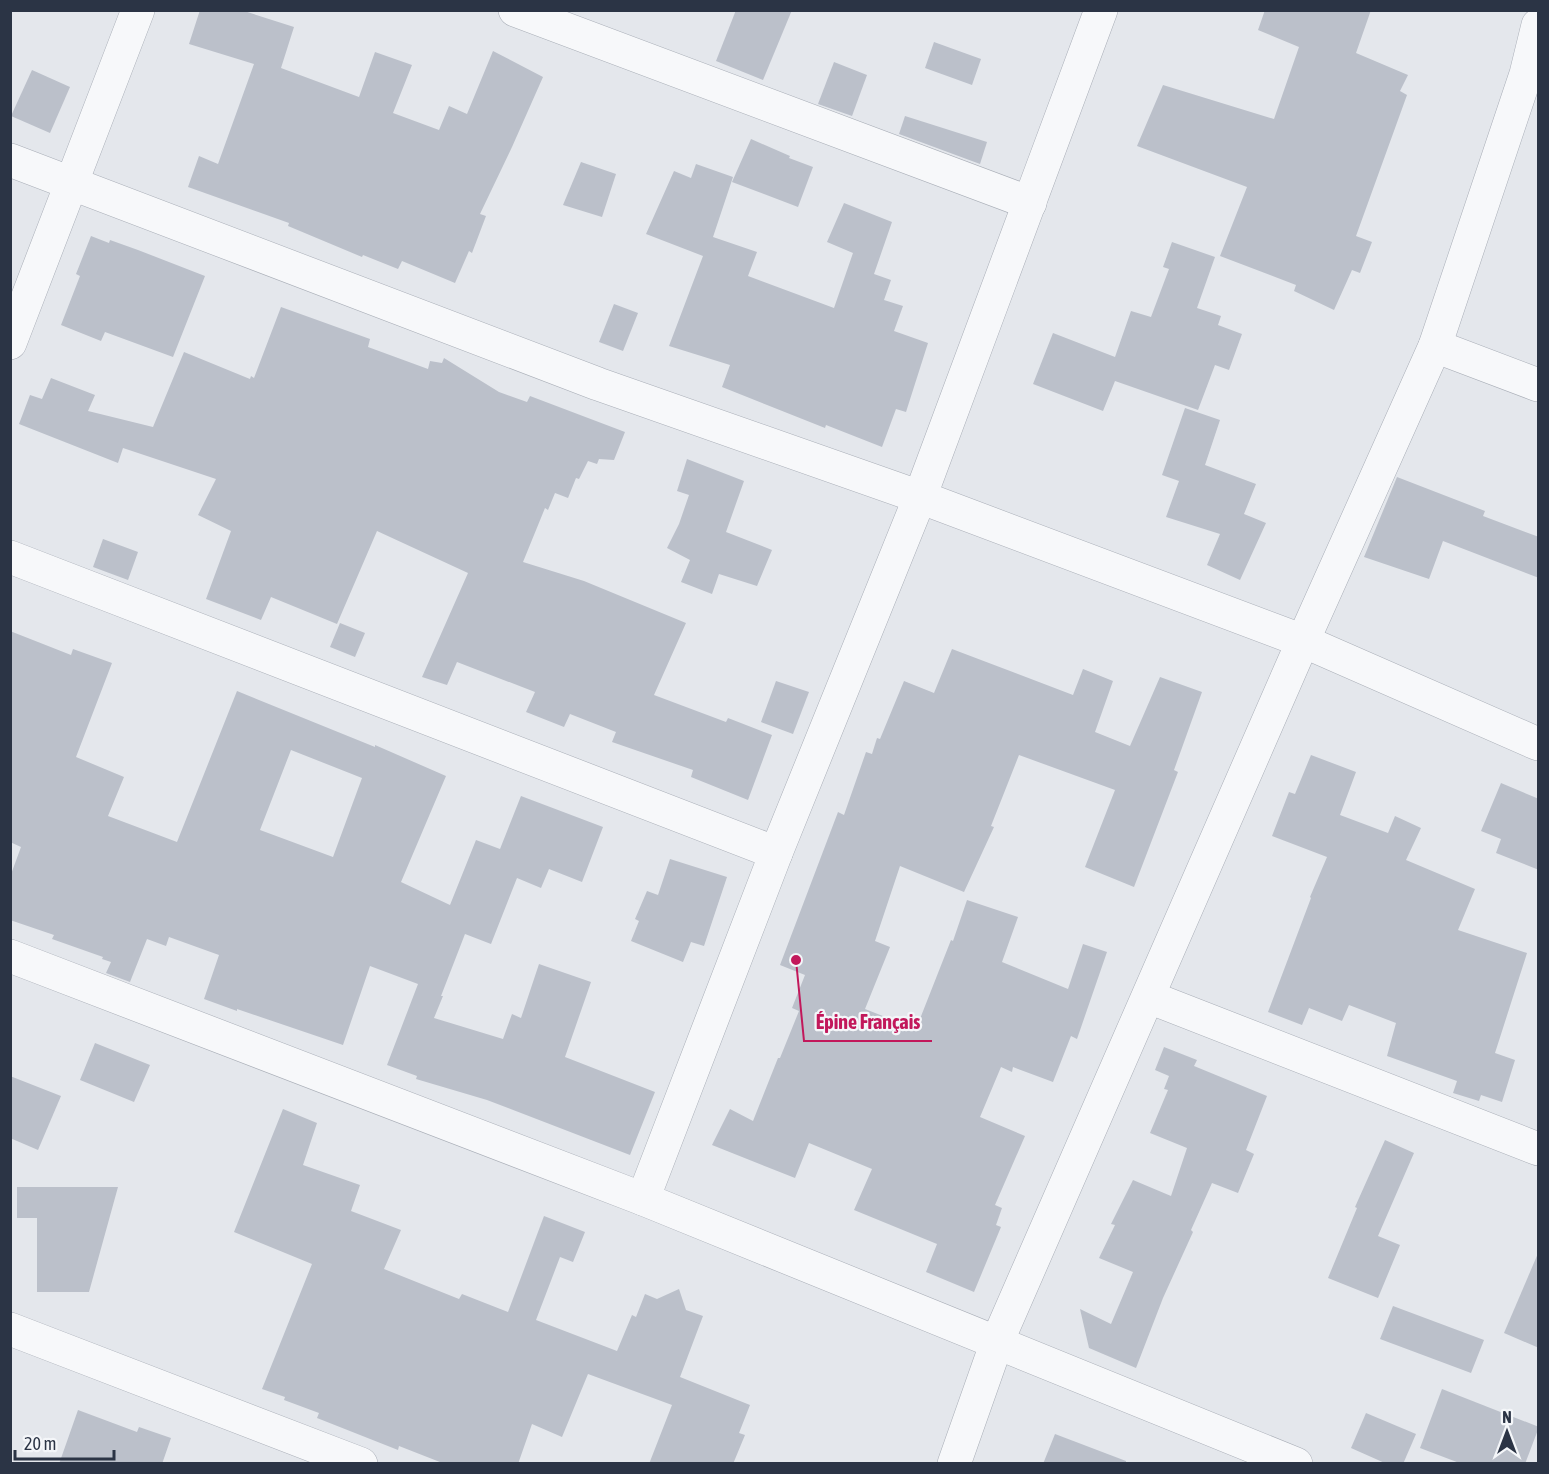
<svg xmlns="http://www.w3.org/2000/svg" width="1549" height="1474" viewBox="0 0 1549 1474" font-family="'Asap Condensed',sans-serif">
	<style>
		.building { fill: #bbc0ca; fill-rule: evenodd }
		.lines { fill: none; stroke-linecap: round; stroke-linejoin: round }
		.minor-casing { stroke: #a9aeb7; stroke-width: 34 }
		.minor { stroke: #f7f8fa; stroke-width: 33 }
		.leader { fill: none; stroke: #c2185b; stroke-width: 2 }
		.callout-dot { fill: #c2185b; stroke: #f4f6f9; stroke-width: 2 }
		.callout-label { font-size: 20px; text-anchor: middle; font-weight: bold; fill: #c2185b; stroke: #f4f6f9; stroke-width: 4.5; stroke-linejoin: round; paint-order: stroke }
	</style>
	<rect width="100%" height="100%" fill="#e4e7ec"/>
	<!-- building -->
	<g class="building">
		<polygon points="200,10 241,10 294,27 281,68 359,97 375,52 412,65 393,113 439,130 449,106 467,114 493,51 543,77 512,147 480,214 486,216 472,253 469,251 455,283 402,261 398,269 363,255 362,257 288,226 289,223 188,187 199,156 218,164 254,64 189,44"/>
		<polygon points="736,10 792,10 763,80 716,61"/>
		<polygon points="1265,10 1371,10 1356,53 1408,75 1400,91 1407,95 1356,236 1372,242 1360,273 1352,270 1334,310 1294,291 1296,285 1220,256 1247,187 1137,146 1163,85 1274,119 1299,47 1258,30"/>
		<polygon points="934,42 981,59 972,85 925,68"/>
		<polygon points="834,62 867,75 852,116 818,104"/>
		<polygon points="32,70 70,87 50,133 11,116"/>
		<polygon points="905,116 987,142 980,164 899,134"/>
		<polygon points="751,139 790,156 789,158 813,167 798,207 732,182"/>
		<polygon points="581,162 616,174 602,217 563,205"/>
		<polygon points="696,164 733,177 713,237 757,252 748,276 834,308 853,253 827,242 844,203 892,222 874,274 891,280 884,300 903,306 894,331 928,343 906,412 896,409 882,447 826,425 825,428 722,387 730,365 669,346 703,256 646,234 674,171 691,178"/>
		<polygon points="91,236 109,243 110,240 138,250 205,276 173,357 105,332 101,341 61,325 80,276 76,274"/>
		<polygon points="1172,242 1215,257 1197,308 1221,316 1218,325 1242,334 1229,370 1215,365 1198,410 1115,381 1103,411 1033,384 1053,333 1115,357 1131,311 1151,317 1169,269 1163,267"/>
		<polygon points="614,304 638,313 623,351 599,342"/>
		<polygon points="281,307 370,339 368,347 428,369 430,361 442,363 444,358 499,392 527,402 530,396 625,432 614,460 599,459 597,464 588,461 579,479 576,478 568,498 555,493 548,510 545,508 523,562 584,581 686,623 654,695 726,722 728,718 772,735 748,800 691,777 693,770 612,742 616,732 570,714 564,727 526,712 535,692 457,662 447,685 422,677 468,573 377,531 337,624 271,597 261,620 206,599 231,531 198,515 216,479 123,448 118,463 19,424 30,395 42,399 51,378 95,395 88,411 153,427 184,352 250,379 251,376 254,378"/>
		<polygon points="1185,408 1220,420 1205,465 1256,484 1244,514 1266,523 1240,580 1207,565 1220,534 1166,517 1179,481 1162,475"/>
		<polygon points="687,459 744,481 726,532 772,550 757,586 719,574 712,594 681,582 690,560 667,548 679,524 689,495 677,491"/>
		<polygon points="1397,477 1485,511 1483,516 1539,537 1539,578 1443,541 1429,579 1364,557"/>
		<polygon points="103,539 138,552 128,580 93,567"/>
		<polygon points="340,623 365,633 355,657 330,647"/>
		<path d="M10,631l61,24 2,-6 39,14 -36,94 48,20 -16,39 69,26 60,-151 138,56v-2l71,31 -45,106 49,23 26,-65 24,9 21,-53 82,31 -21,55 -33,-13 -8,19 -24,-10 -26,66 -26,-10 -24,62h2l-9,22 69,21 9,-25 9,4 18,-54 52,18 -26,75 90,35 -25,63 -143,-55 -71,-21 1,-3 -30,-11 31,-81 -48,-18 -27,79 -106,-36v2l-33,-12 15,-44 -50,-18 -3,9 -19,-7 -17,43 -24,-9 5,-11 -9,-3 1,-2 -51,-18 2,-4 -44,-15v-43l11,-30 -11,-5zM291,750l71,28 -29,79 -73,-27z"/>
		<polygon points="952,649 1073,695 1083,669 1113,681 1095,732 1130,746 1160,677 1202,692 1174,770 1178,772 1134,887 1085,867 1115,790 1019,755 991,826 994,827 964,892 900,866 875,941 890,947 865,1009 916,1029 951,940 953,941 967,900 1018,917 1002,962 1068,989 1083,944 1107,952 1077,1039 1071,1036 1053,1082 1013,1067 1012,1072 1001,1067 980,1117 1025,1136 995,1205 1002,1208 996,1225 1001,1227 974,1292 926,1272 937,1244 854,1210 872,1169 809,1143 795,1178 712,1145 730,1109 753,1121 778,1058 780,1058 799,1011 792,1008 805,975 780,965 838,812 844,815 866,752 872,754 877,738 880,739 904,681 934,693"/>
		<polygon points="776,681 809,692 793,734 761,722"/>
		<polygon points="1311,755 1356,772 1340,815 1388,833 1395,816 1421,828 1406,860 1475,889 1458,930 1527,953 1495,1053 1515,1060 1502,1102 1481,1095 1479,1101 1453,1093 1457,1081 1387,1056 1396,1023 1349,1005 1342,1021 1309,1008 1302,1025 1268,1012 1311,898 1310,897 1327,857 1272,836 1289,792 1295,794"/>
		<polygon points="1501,783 1539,799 1539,870 1496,853 1501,839 1481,831"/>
		<polygon points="670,859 727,877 704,946 691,942 683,962 631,941 639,921 635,919 647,891 658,895"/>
		<polygon points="95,1043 150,1065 134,1102 80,1080"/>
		<polygon points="1164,1047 1197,1060 1194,1066 1267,1096 1246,1150 1254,1154 1238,1193 1212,1183 1191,1230 1193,1232 1163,1298 1136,1368 1089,1348 1080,1309 1111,1324 1133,1272 1099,1258 1115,1225 1111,1224 1133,1180 1171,1196 1187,1148 1150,1133 1168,1090 1164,1089 1169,1076 1155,1070"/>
		<polygon points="10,1076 61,1096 38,1150 10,1138"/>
		<polygon points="283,1109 317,1123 303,1165 360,1185 351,1211 401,1230 384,1269 459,1299 462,1294 508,1312 544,1216 585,1232 573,1262 560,1257 536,1320 617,1351 632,1315 636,1317 645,1294 657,1299 679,1289 686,1310 703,1316 680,1377 750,1405 739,1433 745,1435 733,1464 649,1464 672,1405 588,1374 562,1437 532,1424 518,1464 445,1464 399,1446 398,1450 317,1418 319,1413 284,1400 285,1397 262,1389 312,1264 234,1232"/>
		<polygon points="1385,1140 1414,1153 1378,1236 1400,1245 1378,1298 1328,1278 1357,1208 1355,1207"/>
		<polygon points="17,1187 118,1187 89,1292 37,1292 37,1218 17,1218"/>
		<polygon points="1539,1251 1539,1348 1504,1333"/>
		<polygon points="1393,1306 1484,1340 1471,1373 1380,1339"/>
		<polygon points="1442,1389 1539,1427 1525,1464 1462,1464 1420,1448"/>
		<polygon points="78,1410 137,1432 139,1427 171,1438 162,1464 59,1464"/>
		<polygon points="1366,1413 1416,1434 1403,1464 1387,1464 1351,1448"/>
		<polygon points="1055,1434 1126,1461 1126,1464 1043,1464"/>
	</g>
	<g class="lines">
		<!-- minor casing -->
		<g class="minor-casing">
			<g id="minor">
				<polyline points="515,10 1030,203"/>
				<polyline points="10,160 598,384 920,497 1303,641 1538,744"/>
				<polyline points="10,343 138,10"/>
				<polyline points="1435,346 1538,385"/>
				<polyline points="10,557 776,853"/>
				<polyline points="10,956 643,1199 1296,1464"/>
				<polyline points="1149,997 1538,1149"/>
				<polyline points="643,1199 776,853 920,497 1101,10"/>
				<polyline points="10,1329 361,1464"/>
				<polyline points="954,1464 997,1342 1303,641 1435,346 1526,74 1538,25"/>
			</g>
		</g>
		<!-- minor -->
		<use href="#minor" class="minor"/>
	</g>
	<!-- callouts -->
	<path class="leader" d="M796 960L804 1041H932"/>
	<circle class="callout-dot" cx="796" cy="960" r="6"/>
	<g class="callout-label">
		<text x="868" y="1029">Épine Français</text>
	</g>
	<!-- border -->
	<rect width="1549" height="1474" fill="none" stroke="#2b3445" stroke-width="24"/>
	<!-- north arrow -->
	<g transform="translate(1507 1432)" stroke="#f4f6f9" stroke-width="4.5" paint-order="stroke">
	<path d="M0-4.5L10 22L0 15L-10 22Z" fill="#2b3445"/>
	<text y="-9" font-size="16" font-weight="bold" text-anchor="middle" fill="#2b3445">N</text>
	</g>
	<!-- scale -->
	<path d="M15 1450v9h99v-9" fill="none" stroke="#2b3445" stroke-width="3"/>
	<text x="24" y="1450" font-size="18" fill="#2b3445" stroke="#f4f6f9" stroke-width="4.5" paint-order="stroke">20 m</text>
</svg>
